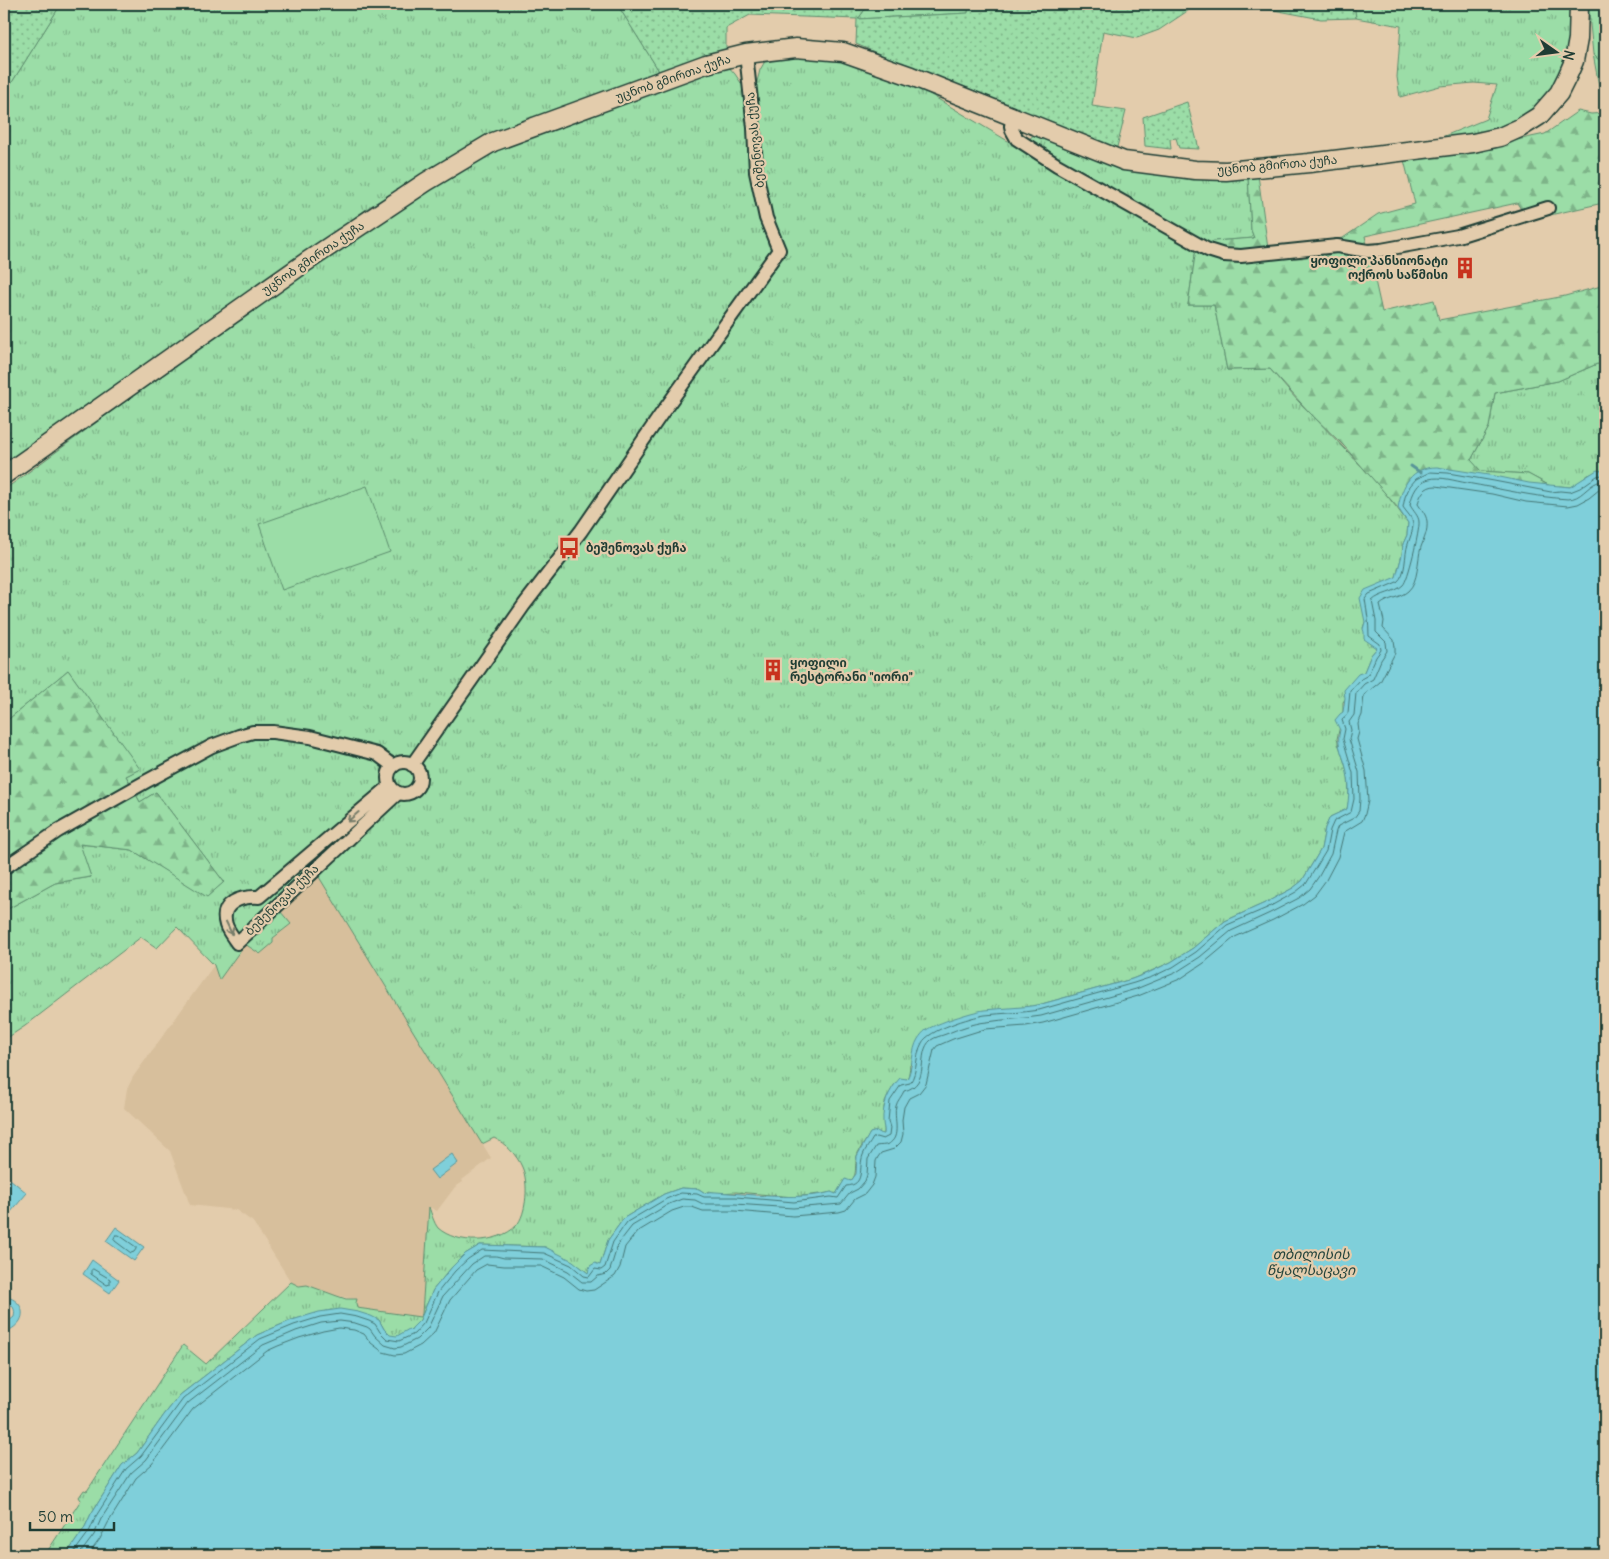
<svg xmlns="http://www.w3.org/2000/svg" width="1609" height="1559" viewBox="0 0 1609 1559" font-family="Delius,'Noto Sans Georgian',sans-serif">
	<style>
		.built { fill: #d7bf9c }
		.grass { fill: url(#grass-tufts); stroke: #5d8d6e }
		.forest { fill: url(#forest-firs); stroke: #5d8d6e }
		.garden { fill: url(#garden-dots); stroke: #5d8d6e }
		.pitch { fill: #9bdda7; stroke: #5d8d6e }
		.water { fill: #7fcfda; stroke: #599598 }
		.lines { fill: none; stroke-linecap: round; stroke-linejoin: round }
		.shore { stroke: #457776; stroke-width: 1 }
		.stream { stroke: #599598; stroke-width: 3 }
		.street-casing { stroke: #1f3d34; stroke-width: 16 }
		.secondary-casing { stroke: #1f3d34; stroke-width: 21 }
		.street { stroke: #e3ccac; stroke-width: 12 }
		.secondary { stroke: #e3ccac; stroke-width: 18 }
		.oneway { stroke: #777d6a }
		.labels { text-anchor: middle; stroke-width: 4.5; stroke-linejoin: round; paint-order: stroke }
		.street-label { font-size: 12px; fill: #1f3d34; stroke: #e3ccac }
		.poi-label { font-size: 12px; font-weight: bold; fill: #1f3d34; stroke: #e3ccac; text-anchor: start }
		.water-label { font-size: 14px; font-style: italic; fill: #24443c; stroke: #e3ccac }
	</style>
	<defs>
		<pattern id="grass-tufts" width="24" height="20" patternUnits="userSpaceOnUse" patternTransform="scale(1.25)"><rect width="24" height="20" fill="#9bdda7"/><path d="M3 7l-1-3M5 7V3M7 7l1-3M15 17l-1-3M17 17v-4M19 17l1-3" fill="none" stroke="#7eb489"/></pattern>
		<pattern id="forest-firs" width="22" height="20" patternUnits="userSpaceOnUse" patternTransform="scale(1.25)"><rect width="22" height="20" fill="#9bdda7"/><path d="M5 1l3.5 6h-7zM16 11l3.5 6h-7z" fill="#7eb489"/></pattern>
		<pattern id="garden-dots" width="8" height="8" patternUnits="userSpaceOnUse" patternTransform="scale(1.25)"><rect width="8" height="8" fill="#9bdda7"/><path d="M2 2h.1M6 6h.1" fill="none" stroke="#7eb489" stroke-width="1.8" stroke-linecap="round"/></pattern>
	</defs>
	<rect width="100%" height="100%" fill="#e3ccac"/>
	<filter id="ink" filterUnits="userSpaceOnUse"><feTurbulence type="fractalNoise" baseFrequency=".02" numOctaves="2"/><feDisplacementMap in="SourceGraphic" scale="10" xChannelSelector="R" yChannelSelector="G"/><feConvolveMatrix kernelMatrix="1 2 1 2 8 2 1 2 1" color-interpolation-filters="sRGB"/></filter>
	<g filter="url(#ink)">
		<!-- built -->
		<polygon class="built" points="319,876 491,1158 462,1180 463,1182 455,1187 437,1211 429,1207 422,1315 420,1317 356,1308 357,1299 337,1296 307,1285 295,1285 291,1282 253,1222 236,1210 190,1205 170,1151 124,1108 127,1089 133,1077 214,965 219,979 245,943 260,954 273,938 291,924 280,911"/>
		<!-- grass -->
		<g class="grass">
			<polygon points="61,4 617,4 659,71 489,134 369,207 251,294 4,469 4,95"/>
			<polygon points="869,4 969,4 968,13 858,19"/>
			<polygon points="1354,4 1571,4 1572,30 1557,81 1531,112 1490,131 1432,141 1486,119 1497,85 1474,83 1440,86 1400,97 1397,77 1401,26 1356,18"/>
			<polygon points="1593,54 1605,66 1605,94 1599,86"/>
			<path d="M768,56l61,1 48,14 44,18 132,79 143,80 -8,57h26l13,65 43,-1c13,15 26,31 41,45 34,35 69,69 97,109l-1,12 -4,9 -1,11 -6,22 -31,45 -2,6 14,20 -6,7 -7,17 -21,30v11l-6,26 11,35 1,25 -2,10 -17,8 -5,11 -4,21 -19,32 -9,7 -28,15 -40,18 -32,27 -22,14 -22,10 -17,7 -94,26 -15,3 -41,3 -15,4 -57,50c-2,22 -5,10 -15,19 -1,1 -7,12 -8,14 -6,10 -2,25 -3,36l-14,-1c-3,7 -9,13 -12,20 -6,15 4,26 -16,31l-6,10 -8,-1 -34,4 -58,-5 -19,1 -8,-2 -4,2 -6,-4 -18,-1 -17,6 -40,24 -16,22 -8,25 -12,8 -6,-5 -37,-21 -65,-2 -15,9 -13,13 -19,23 -13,30 -8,8 -1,3 -14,5 12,38 -30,-54 -48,-10 -39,10 -35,15 -77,60 -16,20 -27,38 -15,12 -31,49 -7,15 -18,26h-21l36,-55 -2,-3 5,-7 3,1 96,-146 23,19 85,-82 8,4 8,-1 30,11 9,3h11l-1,4 1,5 63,9 2,-3 7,-107c2,6 5,16 9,21 19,17 60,16 78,-2 11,-12 13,-44 6,-59 -5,-12 -17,-24 -28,-29l-12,6 -163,-267 -39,34 11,13 -18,14v5l-13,11 -15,-10 -26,36 -5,-15 -37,-38 -20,21 -16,-11 -116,89 -21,14v-129l51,-28 36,-6 -12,-33 53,6 75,46 17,-14 -68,-90 -16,10 -14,-26 13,-7 -71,-99 -64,53v-233l149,-109 241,-170 102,-62 231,-84 8,9 8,12h13l4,-16z"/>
			<polygon points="1035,134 1184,177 1222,180 1248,176 1251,230 1254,238 1214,241 1205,245 1031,146 1029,139"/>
			<polygon points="1597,364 1605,365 1605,464 1601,471 1588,475 1578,483 1570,487 1560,486 1552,487 1528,474 1480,471 1471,460 1489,427 1495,393 1558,381"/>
		</g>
		<!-- forest -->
		<g class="forest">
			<polygon points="1588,4 1605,4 1605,66 1593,54"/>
			<polygon points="1578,111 1591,114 1605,113 1605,209 1603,203 1528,220 1517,203 1365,236 1382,312 1434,300 1439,320 1565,296 1605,285 1605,365 1597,364 1558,381 1495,393 1489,427 1471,460 1481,471 1528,474 1552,487 1404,499 1398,508 1344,446 1310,413 1270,369 1227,370 1214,305 1188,305 1196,248 1214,241 1254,238 1251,230 1248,176 1258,175 1268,249 1343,238 1378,214 1415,204 1404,160 1465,151 1545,134"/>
			<polygon points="68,670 140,769 126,776 140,802 156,792 224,882 207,897 132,850 80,844 91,877 55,883 4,911 4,723"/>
		</g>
		<!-- garden -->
		<g class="garden">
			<polygon points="4,4 61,4 4,95"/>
			<polygon points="617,4 869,4 858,19 968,13 969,4 1198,4 1159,30 1137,38 1103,31 1092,106 1126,111 1115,155 856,44 857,19 750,15 726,28 726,50 659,71"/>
			<polygon points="1242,4 1354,4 1356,18 1321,19"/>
			<polygon points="1187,102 1199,149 1179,148 1176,138 1170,139 1171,149 1145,146 1143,117"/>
		</g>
		<!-- pitch -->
		<polygon class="pitch" points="367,486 390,552 282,590 259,524"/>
		<!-- water -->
		<g class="water">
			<path d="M1605,464v1091h-1539l18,-26 7,-15 31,-49 15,-12 27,-38 16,-20 77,-60 35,-15 27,-8 21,-3 18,3 13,4 8,4 5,9 6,6 7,1 12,-7 2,2 1,-3 8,-8 13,-30 19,-23 13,-13 15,-9 65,2 28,14 15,12 2,-7 5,-3 5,2 8,-25 16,-22 40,-24 17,-6 18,1 6,4c5,-2 6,-1 11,-1 13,1 26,2 39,3 22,2 56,3 76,-3l5,2 9,-15 6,2 5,-7 1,-18 13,-23 7,-2 5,3h2c1,-5 -1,-8 -1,-12 -1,-17 6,-32 17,-44l7,1c6,-10 4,-29 11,-40 2,-3 5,-7 8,-9 11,-7 45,-18 58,-20 18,-2 36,-2 54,-5l94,-26 18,-7 21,-10 22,-14 32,-27 40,-18 28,-15 9,-7 19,-32 4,-21 5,-11 17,-8c2,-11 3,-25 0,-36 -2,-16 -12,-27 -7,-43l-5,-10 5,-6 3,-2 2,-14 -1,-8 14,-16 6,-2 7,-17 6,-7 -13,-9v-7l-1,-3 2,-7 -5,-24 5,-8 31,-13 6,-22 1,-11 4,-9 1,-12 -10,-15c4,-23 13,-41 39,-41l58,9 34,7 41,4 27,-17 4,1z"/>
			<polygon points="452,1154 458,1163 437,1179 430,1170"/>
			<polygon points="10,1179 27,1193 4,1220 4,1186"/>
			<polygon points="116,1227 144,1247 134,1261 106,1241"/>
			<polygon points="92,1260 119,1280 110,1293 83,1274"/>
			<path d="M4,1297c12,0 23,12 16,24 -4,6 -10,9 -16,12v-8l10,-8c2,-8 -1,-13 -10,-14z"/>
		</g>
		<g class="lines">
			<!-- shore -->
			<g class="shore">
				<polygon points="116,1235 119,1235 136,1247 136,1249 134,1252 131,1253 115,1241 114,1239"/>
				<polygon points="93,1269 110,1279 110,1284 107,1285 91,1274 91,1271"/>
				<path d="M72,1555l17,-23 7,-16 30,-47 15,-13 42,-57 77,-60 34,-14 26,-8 20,-3 17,3 12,4 6,3 5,8 7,7 12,2 15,-7 10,-11 14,-31 17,-21 13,-12 14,-9 62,3 27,12 13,11 5,1 6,-8 6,1 4,-3 8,-25 14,-20 39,-23 15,-6 16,1 7,3h32l58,5 37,-5 7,1 8,-12c20,-1 12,-18 17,-31 2,-6 7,-11 10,-17l3,-1 7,2 6,-3 1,-8 -2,-7 2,-20 11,-16 9,-2c8,-11 5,-28 12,-40 6,-13 49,-26 63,-28 18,-2 36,-2 54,-5l95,-27 18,-6 21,-10 23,-15 31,-27 40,-17 29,-16 10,-8 20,-33 4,-21 4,-9 17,-9 3,-13 -1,-26 -10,-34 2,-10 -3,-9 6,-7 2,-22 11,-12 7,-4 8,-18 5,-7 -1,-6 -11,-8c0,-14 -2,-24 -4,-37l4,-5 28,-12c10,-8 7,-27 11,-38 2,-7 5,-12 5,-20 0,-6 -7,-12 -10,-17l2,-10 5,-11 6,-7 14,-7 18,1 46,8 57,11 9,-1 10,1 10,-4 17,-12 5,-1 3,-2"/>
				<path d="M79,1555l15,-20 7,-16 30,-46 15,-13 42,-57 75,-58 33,-14 25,-8 19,-2 15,2 12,4 3,2 5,7 10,9 10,3 6,-1 16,-8 11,-11 15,-32 29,-32 12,-8h12l8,2 39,1 25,12 14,11h9l7,-6 8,-2 4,-4 8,-26 14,-18 37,-22 13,-5 13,1 8,4h32l58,4 48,-4 9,-11 8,-4 7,-8 2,-6 1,-16 8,-13c4,-1 9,0 12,-2 14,-6 5,-27 8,-38 1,-5 6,-10 8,-15 28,-7 11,-38 27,-51 4,-3 10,-4 15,-6 12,-5 28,-11 41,-12 18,-3 36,-3 54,-6l95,-27 39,-16 25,-16 31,-26 39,-18 29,-15 11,-9 9,-13 12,-22 5,-23 2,-5 16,-8 5,-7 1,-12 -1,-27 -10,-33 2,-9 -2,-8 5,-7 2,-22 8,-9 9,-5 8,-19 6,-9 -1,-9 -10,-10v-11l-4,-20c8,-8 23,-8 31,-16 5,-4 17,-56 16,-63 0,-6 -6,-11 -9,-17 2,-11 7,-23 19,-26 12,-3 26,2 38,4 34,6 67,14 101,16 13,0 19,-13 30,-17 2,-1 5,-1 7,-1"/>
				<path d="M88,1555l12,-16 8,-16 28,-45 16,-14 41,-55 74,-58 11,-5 21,-8 24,-7 16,-3 15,2 10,4 7,9 12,9 12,3 9,-1 17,-9 13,-12 16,-33 26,-30 11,-6 17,2h37l23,11 15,12 7,2 8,-1 21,-14 5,-9 5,-20 12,-15 35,-21 12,-4h8l11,4h32l58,5 46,-4 7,-2 9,-11 10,-5 7,-9 3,-8 1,-16 2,-4 3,-4 13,-4 7,-7 2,-8 -1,-14 2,-13 5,-9 10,-5 7,-9 8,-34 3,-4 16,-7 32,-10 41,-3 17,-3 95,-27 42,-17 24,-16 31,-26 38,-17 30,-16 12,-9 11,-15 12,-23 6,-25 18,-11 3,-7 3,-13 -2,-30 -9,-32 2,-7 -1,-8 4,-9 2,-20 16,-13 15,-29v-6l-1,-7 -11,-12 1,-7 -4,-16c8,-7 20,-7 28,-14 11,-10 9,-30 13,-44 3,-8 7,-16 6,-26 -1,-7 -6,-12 -9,-17 2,-10 7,-18 18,-18l56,8 34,8 42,4 10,-2 11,-6 11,-9 5,-1"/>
			</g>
			<!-- stream -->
			<polyline class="stream" points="1411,466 1421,473"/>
			<!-- street casing -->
			<g class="street-casing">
				<g id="street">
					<polyline points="1013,117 1011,126 1012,130 1017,139 1057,165 1208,250 1224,255 1241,256 1337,246 1368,251 1381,250 1458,236 1548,208"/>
					<circle cx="404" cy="778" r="16"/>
					<polyline points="412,765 524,605 581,531 662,413 779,250 766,218 756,172 754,128 746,54"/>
					<path d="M390,786l-131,111c-17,-1 -40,5 -33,28 2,6 7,12 11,18l161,-150"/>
					<polyline points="4,868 58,831 147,781 212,746 239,736 253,732 273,732 310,737 377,754 393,766"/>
				</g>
			</g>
			<!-- secondary casing -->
			<g class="secondary-casing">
				<polyline id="secondary" points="4,475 306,262 426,182 493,142 706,64 746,54 796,48 843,52 911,76 1124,161 1195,170 1226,171 1309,163 1473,143 1500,137 1520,128 1539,116 1559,93 1567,77 1574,61 1578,39 1579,4"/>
			</g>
			<!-- street -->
			<use href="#street" class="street"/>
			<!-- secondary -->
			<use href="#secondary" class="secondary"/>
		</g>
		<!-- one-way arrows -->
		<defs><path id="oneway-shaft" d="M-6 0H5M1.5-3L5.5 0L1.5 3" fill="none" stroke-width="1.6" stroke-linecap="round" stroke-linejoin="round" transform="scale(1.25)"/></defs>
		<g class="oneway">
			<use href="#oneway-shaft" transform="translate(353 817) rotate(139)"/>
			<use href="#oneway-shaft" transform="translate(229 928) rotate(65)"/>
		</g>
	</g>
	<!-- icons -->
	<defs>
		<g id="building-bare" transform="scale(1.725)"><path d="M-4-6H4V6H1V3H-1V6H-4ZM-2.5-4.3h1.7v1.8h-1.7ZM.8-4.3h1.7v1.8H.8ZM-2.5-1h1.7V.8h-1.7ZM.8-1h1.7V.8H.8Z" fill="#c8321e" stroke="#e3ccac" stroke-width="2.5" paint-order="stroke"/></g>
		<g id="bus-bare" transform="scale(1.725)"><path d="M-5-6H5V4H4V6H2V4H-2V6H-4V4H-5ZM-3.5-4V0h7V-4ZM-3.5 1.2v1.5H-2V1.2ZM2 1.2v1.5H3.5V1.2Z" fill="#c8321e" stroke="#e3ccac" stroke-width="2.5" paint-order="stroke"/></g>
	</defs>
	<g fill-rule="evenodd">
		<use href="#building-bare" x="1465" y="268"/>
		<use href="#bus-bare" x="569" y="548"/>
		<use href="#building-bare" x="773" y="670"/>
	</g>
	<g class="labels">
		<!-- street labels -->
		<g class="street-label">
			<text transform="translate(673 78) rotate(-19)" y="4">უცნობ გმირთა ქუჩა</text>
			<text transform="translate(755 140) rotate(-96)" y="4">ბეშენოვას ქუჩა</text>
			<text transform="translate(1277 165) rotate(-5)" y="4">უცნობ გმირთა ქუჩა</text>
			<text transform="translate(313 258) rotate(-34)" y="4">უცნობ გმირთა ქუჩა</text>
			<text transform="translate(282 900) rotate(-44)" y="4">ბეშენოვას ქუჩა</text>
		</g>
		<!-- poi labels -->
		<g class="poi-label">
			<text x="1448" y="265" text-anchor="end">ყოფილი პანსიონატი<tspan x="1448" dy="14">ოქროს საწმისი</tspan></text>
			<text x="586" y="552">ბეშენოვას ქუჩა</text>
			<text x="790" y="667">ყოფილი<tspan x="790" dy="14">რესტორანი "იორი"</tspan></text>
		</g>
		<!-- water labels -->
		<g class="water-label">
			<text x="1311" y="1259">თბილისის<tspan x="1311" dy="16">წყალსაცავი</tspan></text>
		</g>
	</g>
	<!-- margin -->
	<rect width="1609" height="1559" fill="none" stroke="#e3ccac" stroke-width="20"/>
	<rect x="10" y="10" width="1589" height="1539" fill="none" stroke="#1f3d34" stroke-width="2" filter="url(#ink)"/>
	<!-- north arrow -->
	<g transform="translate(1556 52) rotate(104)" stroke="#e3ccac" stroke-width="4" paint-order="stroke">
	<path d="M0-4L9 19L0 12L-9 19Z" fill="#1f3d34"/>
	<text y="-8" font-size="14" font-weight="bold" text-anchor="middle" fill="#1f3d34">N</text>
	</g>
	<!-- scale -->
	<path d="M30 1522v8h84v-8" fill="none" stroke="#1f3d34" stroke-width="2.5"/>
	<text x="38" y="1522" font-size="15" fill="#1f3d34" stroke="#e3ccac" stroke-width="4" paint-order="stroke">50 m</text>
</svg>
